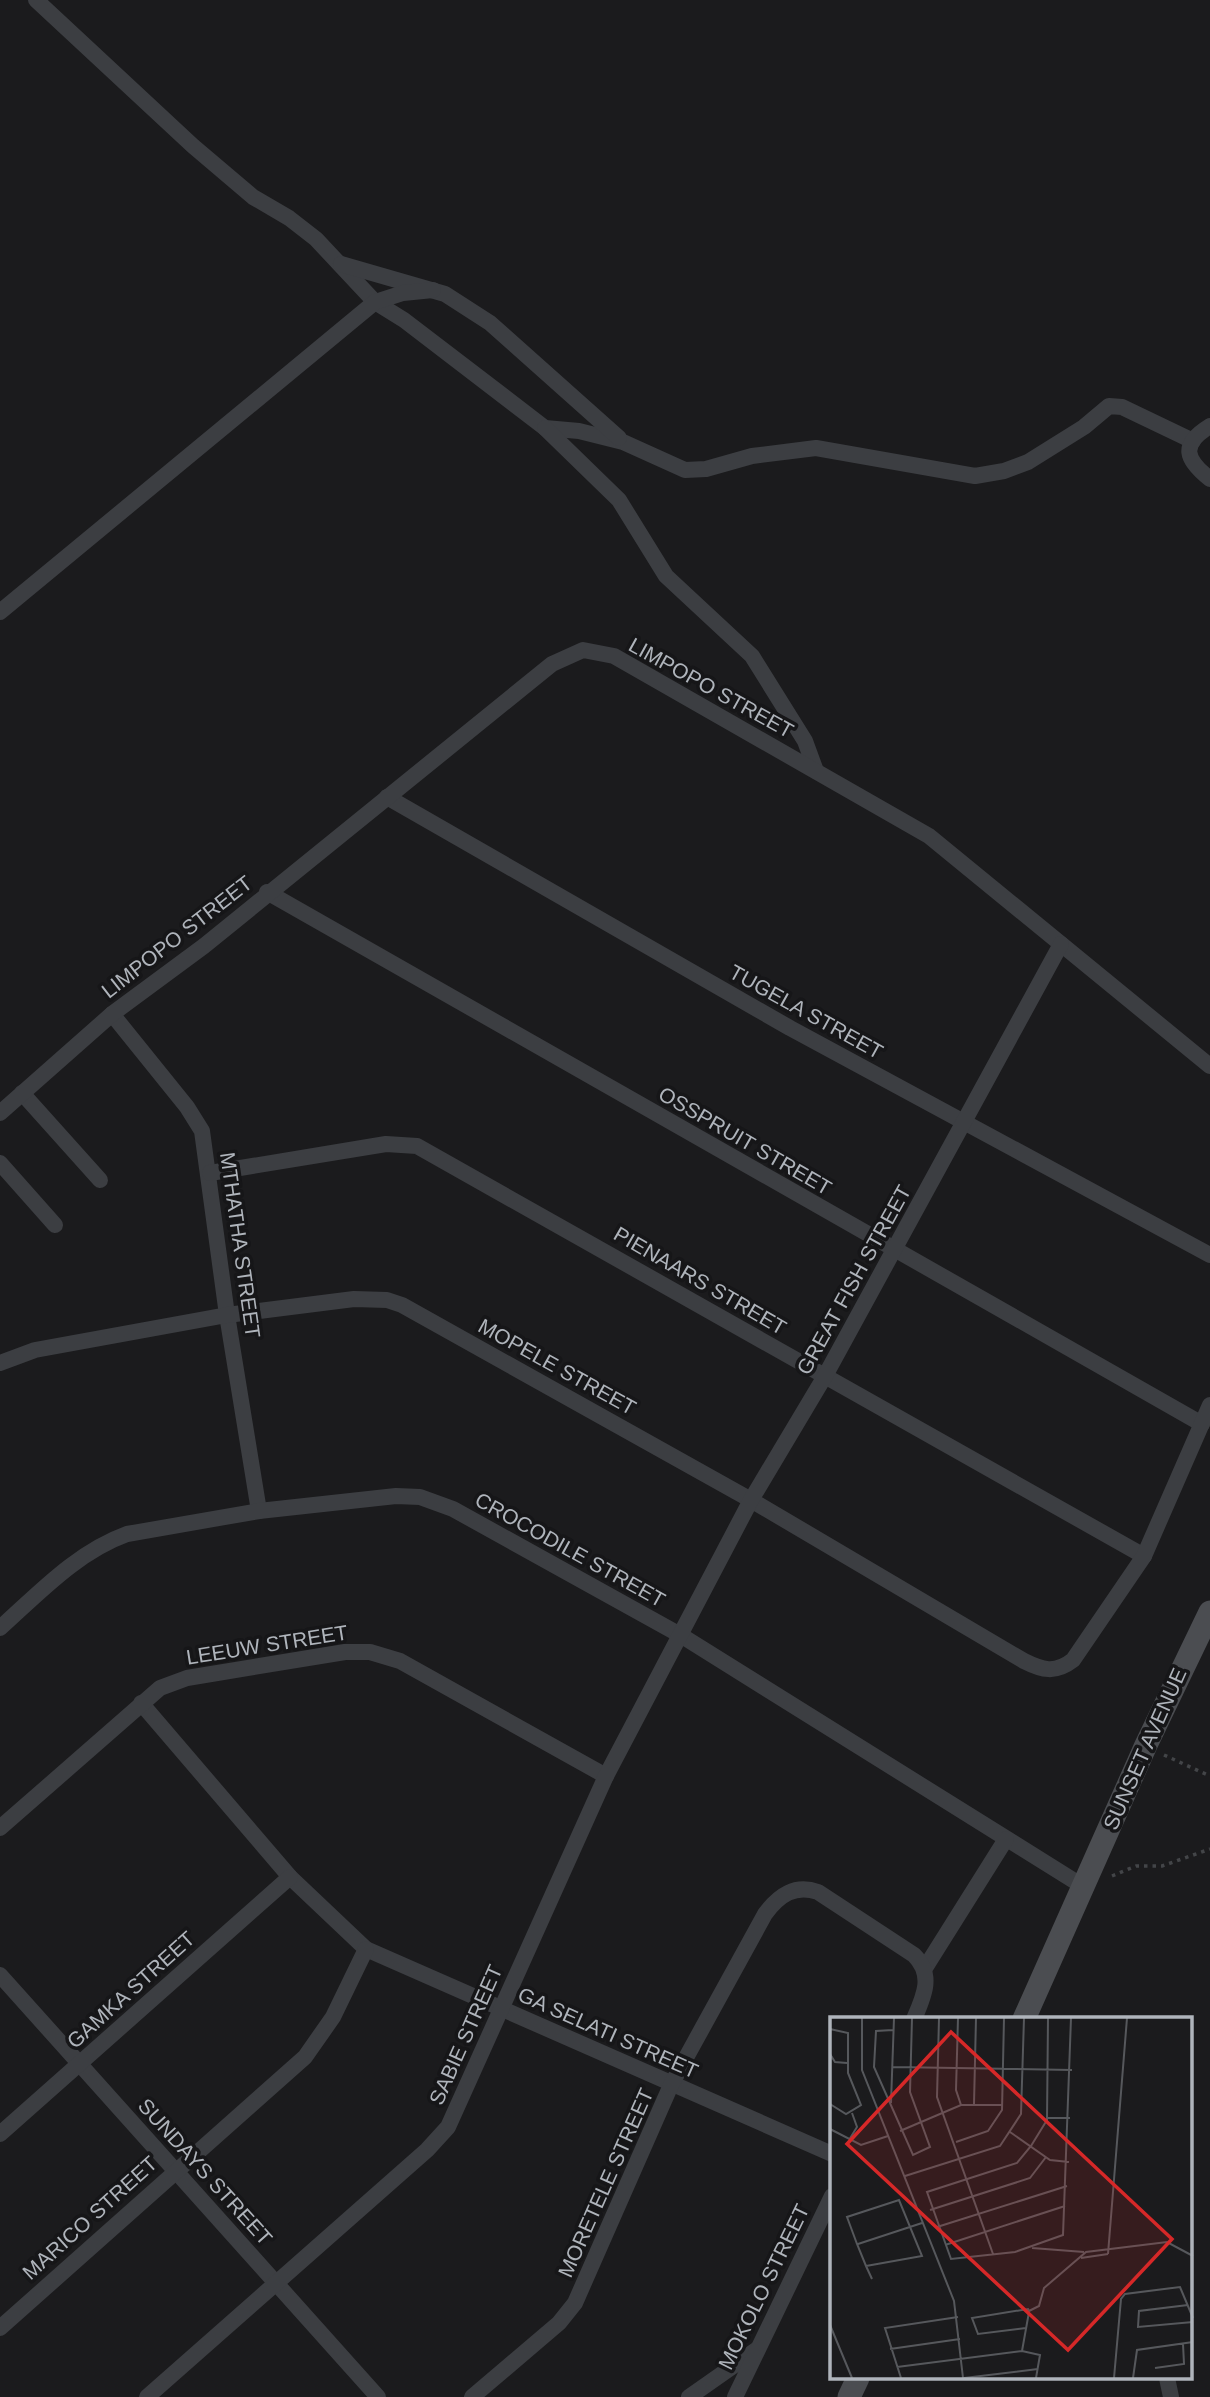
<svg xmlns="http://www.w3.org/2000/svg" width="1210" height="2397" viewBox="0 0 1210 2397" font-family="Helvetica,sans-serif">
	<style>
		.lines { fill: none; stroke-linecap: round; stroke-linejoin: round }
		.path { stroke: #434548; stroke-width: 3.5; stroke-dasharray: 3.5 5; stroke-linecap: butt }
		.street { stroke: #3c3e42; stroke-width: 16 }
		.secondary { stroke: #4b4d51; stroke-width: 23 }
		.labels { text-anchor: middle; stroke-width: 7; stroke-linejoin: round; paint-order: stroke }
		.street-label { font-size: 21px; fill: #afb4bb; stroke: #161618 }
		.inset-road { fill: none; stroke: #56585c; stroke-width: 2 }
		.view { fill: #d62828; fill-opacity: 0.15; stroke: #d62828; stroke-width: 3.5 }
		.inset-edge { fill: none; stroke: #afb4bb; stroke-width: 3.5 }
	</style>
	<rect width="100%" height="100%" fill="#1b1b1d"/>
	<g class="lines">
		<!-- path -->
		<g class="path">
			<polyline points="1164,1755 1210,1776"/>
			<polyline points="1112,1876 1136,1866 1162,1866 1210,1849"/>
		</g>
		<!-- street -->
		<g class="street">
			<polyline points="36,0 193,146 253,197 289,218 316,239 375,302 404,320 545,428 579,431 623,442 685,470 706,469 752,456 816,448 975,476 1004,471 1028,462 1084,427 1109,406 1122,407 1193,441"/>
			<polyline points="341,264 445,294 490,323 619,438"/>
			<path d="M1210,426c-31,19 -24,34 0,53"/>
			<polyline points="545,428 619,500 666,576 752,656 805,741 816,771"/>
			<polyline points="0,612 375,302 403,293 433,290"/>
			<polyline points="387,797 790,1028 1210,1255"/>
			<polyline points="267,892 1202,1424"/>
			<polyline points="112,1014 187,1107 202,1131 227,1315 259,1511"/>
			<polyline points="22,1093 100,1180"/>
			<polyline points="0,1113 112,1014 204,946 552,664 583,650 614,656 929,836 1210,1066"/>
			<polyline points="0,1163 55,1225"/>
			<polyline points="210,1173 386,1144 417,1146 1144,1556"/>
			<path d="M0,1363l35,-13 192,-35 127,-16 33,1 15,5 349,195 273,161c18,9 31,13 49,-1l71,-104 66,-151"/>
			<path d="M0,1628c39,-35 77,-76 127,-94l132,-23 137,-15 24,1 33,12 229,127 402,251"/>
			<polyline points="141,1703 290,1877 366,1949 832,2154"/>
			<polyline points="0,1828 160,1688 187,1678 345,1652 370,1652 400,1661 606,1776"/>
			<polyline points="925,1968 1006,1839"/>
			<polyline points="0,1975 378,2397"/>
			<polyline points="0,2134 290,1877"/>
			<polyline points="0,2328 305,2057 333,2017 366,1949"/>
			<polyline points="1167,2378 1171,2397"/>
			<polyline points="147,2397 427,2150 448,2127 606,1776 751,1500 825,1376 1061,944"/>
			<path d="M472,2397l87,-74 16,-20 96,-218 94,-171c14,-19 30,-30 53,-22l96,63c20,20 10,41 0,64"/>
			<polyline points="689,2397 756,2350"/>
			<polyline points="735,2397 832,2196"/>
		</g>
		<!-- secondary -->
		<g class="secondary">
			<polyline points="1024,2019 1146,1745 1210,1612"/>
			<polyline points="849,2397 858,2378"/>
		</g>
	</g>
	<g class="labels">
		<!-- street labels -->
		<g class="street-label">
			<text transform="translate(711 688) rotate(29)" y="7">LIMPOPO STREET</text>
			<text transform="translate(177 937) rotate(-38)" y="7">LIMPOPO STREET</text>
			<text transform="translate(806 1012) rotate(29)" y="7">TUGELA STREET</text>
			<text transform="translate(745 1141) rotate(30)" y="7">OSSPRUIT STREET</text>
			<text transform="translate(240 1245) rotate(82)" y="7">MTHATHA STREET</text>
			<text transform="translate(854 1280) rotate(-61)" y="7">GREAT FISH STREET</text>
			<text transform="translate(700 1281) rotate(30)" y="7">PIENAARS STREET</text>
			<text transform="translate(557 1367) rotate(29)" y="7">MOPELE STREET</text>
			<text transform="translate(570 1550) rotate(29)" y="7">CROCODILE STREET</text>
			<text transform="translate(267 1645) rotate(-9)" y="7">LEEUW STREET</text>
			<text transform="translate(1145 1749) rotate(-66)" y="7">SUNSET AVENUE</text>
			<text transform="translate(131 1990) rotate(-42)" y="7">GAMKA STREET</text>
			<text transform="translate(608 2033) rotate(24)" y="7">GA SELATI STREET</text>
			<text transform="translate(466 2035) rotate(-66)" y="7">SABIE STREET</text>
			<text transform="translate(205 2172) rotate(48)" y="7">SUNDAYS STREET</text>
			<text transform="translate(606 2183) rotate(-66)" y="7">MORETELE STREET</text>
			<text transform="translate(90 2218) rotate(-42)" y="7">MARICO STREET</text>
			<text transform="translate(764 2287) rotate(-64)" y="7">MOKOLO STREET</text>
		</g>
	</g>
	<!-- overview -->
	<g transform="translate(830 2017)">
		<rect width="362" height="362" fill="#1b1b1d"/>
		<path class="inset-road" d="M32,1v52l92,231 9,77M109,1l-2,79 56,157M128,1l-2,72 5,15M218,1l-1,102 -16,26 -14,17 -90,29 24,67 64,-7 48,-17 8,-217M0,12l18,4v40l13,32 -15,9 -16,-10M63,13l-17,1 -2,36 39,88 17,-8 -20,-55 2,-74M0,37l5,8 12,1M63,50l179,3M61,86l3,-85M144,87l2,-86M218,101h22M0,112l31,16 27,-9M70,114l61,-26h42M180,115l40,28 19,2M19,123l8,-13 -5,-14M126,125l32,-11 14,-21 2,-92M75,159l95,-30 21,-32 3,-96M100,193l100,-32 16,-21M107,210l130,-41M28,227l64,-21M115,228l120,-39M202,231l52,4M278,237l19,-236M251,241l27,-4M36,249l56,-10 -23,-56 -52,17 10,27 9,22 6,13M358,288l-49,6 -1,16 55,-5M199,294l10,-5 5,-18 42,-36 81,-10 26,14M0,308l22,53M60,332l70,-10M192,334l7,-39 -1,-3 -56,9 6,16 48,-6M67,350l125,-16 18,4 -4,23M325,351l29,-4 -1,-20M71,361l-16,-50 73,-11M134,361l74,-9M284,361l7,-79 4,-5 55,-7 13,31M303,361l4,-28 56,-8"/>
		<path class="view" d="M121,15l221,207 -104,111 -221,-206z"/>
		<rect width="362" height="362" class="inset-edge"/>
	</g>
</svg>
